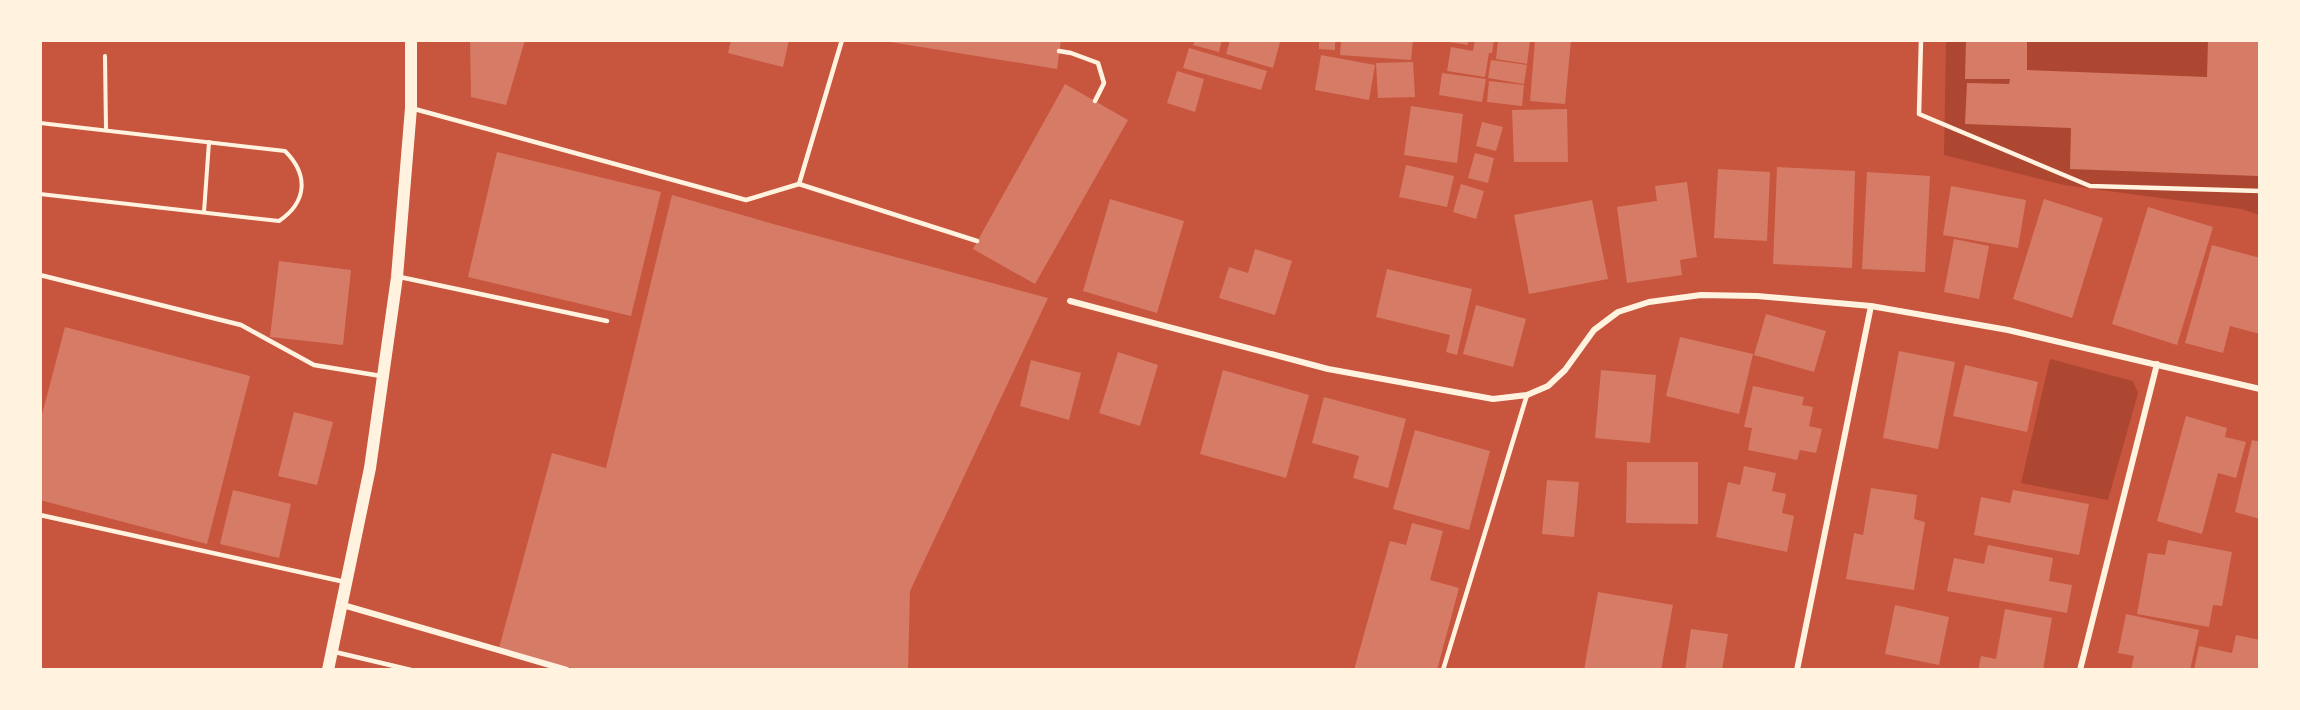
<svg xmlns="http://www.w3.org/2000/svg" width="2300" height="710" viewBox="0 0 2300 710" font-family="'Source Serif 4',serif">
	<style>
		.green { fill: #ae4732 }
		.building { fill: #d67c66 }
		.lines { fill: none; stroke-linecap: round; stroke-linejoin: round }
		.path { stroke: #fff3e0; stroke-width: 4 }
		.service { stroke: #fff3e0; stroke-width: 4.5 }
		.minor { stroke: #fff3e0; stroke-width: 6 }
		.secondary { stroke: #fff3e0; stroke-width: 12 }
	</style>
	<rect width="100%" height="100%" fill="#c8553d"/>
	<!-- green -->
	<g class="green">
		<polygon points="1946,41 2259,41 2259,215 2242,209 2064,185 1944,155"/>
		<polygon points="2050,359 2133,381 2138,393 2108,500 2021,483"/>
	</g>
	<!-- building -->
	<g class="building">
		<polygon points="470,40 525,40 506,105 471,97"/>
		<polygon points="731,40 789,40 783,67 728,53"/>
		<polygon points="878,40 1061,40 1057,69"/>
		<polygon points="1195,40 1222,40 1219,52 1193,45"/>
		<polygon points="1230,40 1274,40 1280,42 1273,68 1226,54"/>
		<polygon points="1319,40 1335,40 1335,50 1319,49"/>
		<polygon points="1341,40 1413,40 1411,60 1340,55"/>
		<polygon points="1436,40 1468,40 1468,45"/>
		<polygon points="1475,40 1494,40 1492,53 1489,53 1485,77 1447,71 1451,47 1473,51"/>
		<polygon points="1498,40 1530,40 1527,64 1496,59"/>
		<polygon points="1535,40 1571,40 1565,104 1530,101"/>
		<polygon points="1966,40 2027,40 2027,70 2207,77 2208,40 2260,40 2258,176 2070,169 2071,128 1965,124 1967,83 2009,84 2010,79 1965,79"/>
		<polygon points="1189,48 1267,71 1261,90 1183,68"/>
		<polygon points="1321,55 1375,65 1369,100 1315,90"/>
		<polygon points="1491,60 1527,65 1524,84 1488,78"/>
		<polygon points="1413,62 1415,97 1378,98 1376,63"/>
		<polygon points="1177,71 1204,79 1195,112 1167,103"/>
		<polygon points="1442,73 1486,79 1482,102 1439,95"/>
		<polygon points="1489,81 1524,85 1522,106 1487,102"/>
		<polygon points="1065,84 1128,120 1035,284 973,249"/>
		<polygon points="1411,106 1463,114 1457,163 1404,155"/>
		<polygon points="1567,109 1568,162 1514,162 1512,110"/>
		<polygon points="1482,122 1503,127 1496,151 1476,146"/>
		<polygon points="497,152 661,192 631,316 468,277"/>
		<polygon points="1475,153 1494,158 1488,183 1468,178"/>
		<polygon points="1406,165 1454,176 1447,207 1399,197"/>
		<polygon points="1777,167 1855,171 1852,268 1773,264"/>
		<polygon points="1718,169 1770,172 1767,241 1714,238"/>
		<polygon points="1867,172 1930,176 1925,272 1862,269"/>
		<polygon points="1687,182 1697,257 1680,260 1682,275 1627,283 1617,207 1657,201 1655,186"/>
		<polygon points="1461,184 1484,191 1476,219 1453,212"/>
		<polygon points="1951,186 2026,200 2018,248 1943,235"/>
		<polygon points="672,195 784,227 1048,298 910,591 908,670 579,670 499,648 552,453 606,468"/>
		<polygon points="1110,199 1184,221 1157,313 1083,291"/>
		<polygon points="2044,199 2103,218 2072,318 2013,299"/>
		<polygon points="1592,200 1608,279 1529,294 1514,215"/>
		<polygon points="2148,207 2213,227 2177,345 2112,324"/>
		<polygon points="1954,239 1989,246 1979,299 1944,292"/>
		<polygon points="2212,245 2260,258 2260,334 2230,326 2223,353 2185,343"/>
		<polygon points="1255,249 1292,261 1275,315 1219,298 1229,267 1248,273"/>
		<polygon points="279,261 351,270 343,345 270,337"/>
		<polygon points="1387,269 1472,289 1457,355 1446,352 1450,335 1376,317"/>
		<polygon points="1476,305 1526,319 1513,367 1463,354"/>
		<polygon points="1766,314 1826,331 1814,372 1754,355"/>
		<polygon points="65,327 250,376 207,544 40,500 40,422"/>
		<polygon points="1680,337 1753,354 1739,414 1666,396"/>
		<polygon points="1899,351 1955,362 1938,449 1883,438"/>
		<polygon points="1118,352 1158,365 1140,426 1099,413"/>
		<polygon points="1031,360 1081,373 1069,420 1020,406"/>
		<polygon points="1965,365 2038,382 2027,432 1953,416"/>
		<polygon points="1223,370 1309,395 1286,478 1200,454"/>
		<polygon points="1601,370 1656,375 1650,443 1595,438"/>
		<polygon points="1753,386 1804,397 1802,405 1813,407 1809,426 1822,429 1816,453 1800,450 1797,460 1748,450 1752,428 1744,427"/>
		<polygon points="1324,397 1406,419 1388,488 1353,478 1359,456 1312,443"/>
		<polygon points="294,412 333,422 317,485 278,476"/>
		<polygon points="2186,416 2227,428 2225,437 2246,442 2236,478 2218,473 2202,534 2157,521"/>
		<polygon points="1415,430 1490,451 1469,530 1393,509"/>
		<polygon points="2252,440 2260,442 2260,519 2235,512"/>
		<polygon points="1627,462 1698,462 1698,524 1626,523"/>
		<polygon points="1744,466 1776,473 1772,491 1786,494 1782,513 1794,516 1787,552 1716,537 1728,482 1740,485"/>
		<polygon points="1547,480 1579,482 1574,537 1542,534"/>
		<polygon points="1871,488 1917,495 1914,519 1925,522 1914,590 1846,579 1854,533 1863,535"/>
		<polygon points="233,490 291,504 279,558 220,544"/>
		<polygon points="2013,490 2089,504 2079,555 1974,535 1981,497 2010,503"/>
		<polygon points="1412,523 1443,531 1430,580 1459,588 1437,670 1354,670 1390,541 1406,545"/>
		<polygon points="2168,540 2232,552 2222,606 2213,605 2209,627 2137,614 2148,553 2165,555"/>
		<polygon points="1988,545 2053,558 2049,581 2072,585 2067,613 1947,591 1954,558 1984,564"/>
		<polygon points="1598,592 1673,605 1661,670 1584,670"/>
		<polygon points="1895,605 1949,617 1939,665 1885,654"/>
		<polygon points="2005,609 2052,618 2043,670 1978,670 1981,656 1996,659"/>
		<polygon points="2126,614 2199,630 2190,670 2131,670 2134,656 2118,653"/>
		<polygon points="1691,629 1728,634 1722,670 1685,670"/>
		<polygon points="2236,635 2260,640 2260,670 2194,670 2199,646 2232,653"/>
	</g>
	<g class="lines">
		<!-- path -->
		<g class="path">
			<polyline points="105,56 106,130"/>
			<path d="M40,123l245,28c24,24 22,51 -6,70l-239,-27"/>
			<polyline points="204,212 209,142"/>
		</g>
		<!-- service -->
		<g class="service">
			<polyline points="1921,40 1919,114 2090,186 2260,191"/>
			<polyline points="1059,51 1071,53 1098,63 1104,83 1095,101"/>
			<polyline points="411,108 746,200 799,184 977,241"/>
			<polyline points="799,184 842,40"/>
			<polyline points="40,275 241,325 314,365 381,376"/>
			<polyline points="400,277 607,321"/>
			<polyline points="40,515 345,582"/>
			<polyline points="335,652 411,670"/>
			<polyline points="1443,670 1527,395"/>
		</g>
		<!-- minor -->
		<g class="minor">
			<polyline points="1070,301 1328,369 1493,399 1527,395 1548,386 1565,370 1594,330 1618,312 1649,302 1701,295 1757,296 1871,306 2008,330 2260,389"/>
			<polyline points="343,605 567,670"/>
			<polyline points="1797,670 1871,306"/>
			<polyline points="2080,670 2157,364"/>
		</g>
		<!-- secondary -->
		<polyline class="secondary" points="328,670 370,468 397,277 411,108 411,40"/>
	</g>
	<!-- border -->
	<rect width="2300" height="710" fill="none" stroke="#fff3e0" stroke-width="84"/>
</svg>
